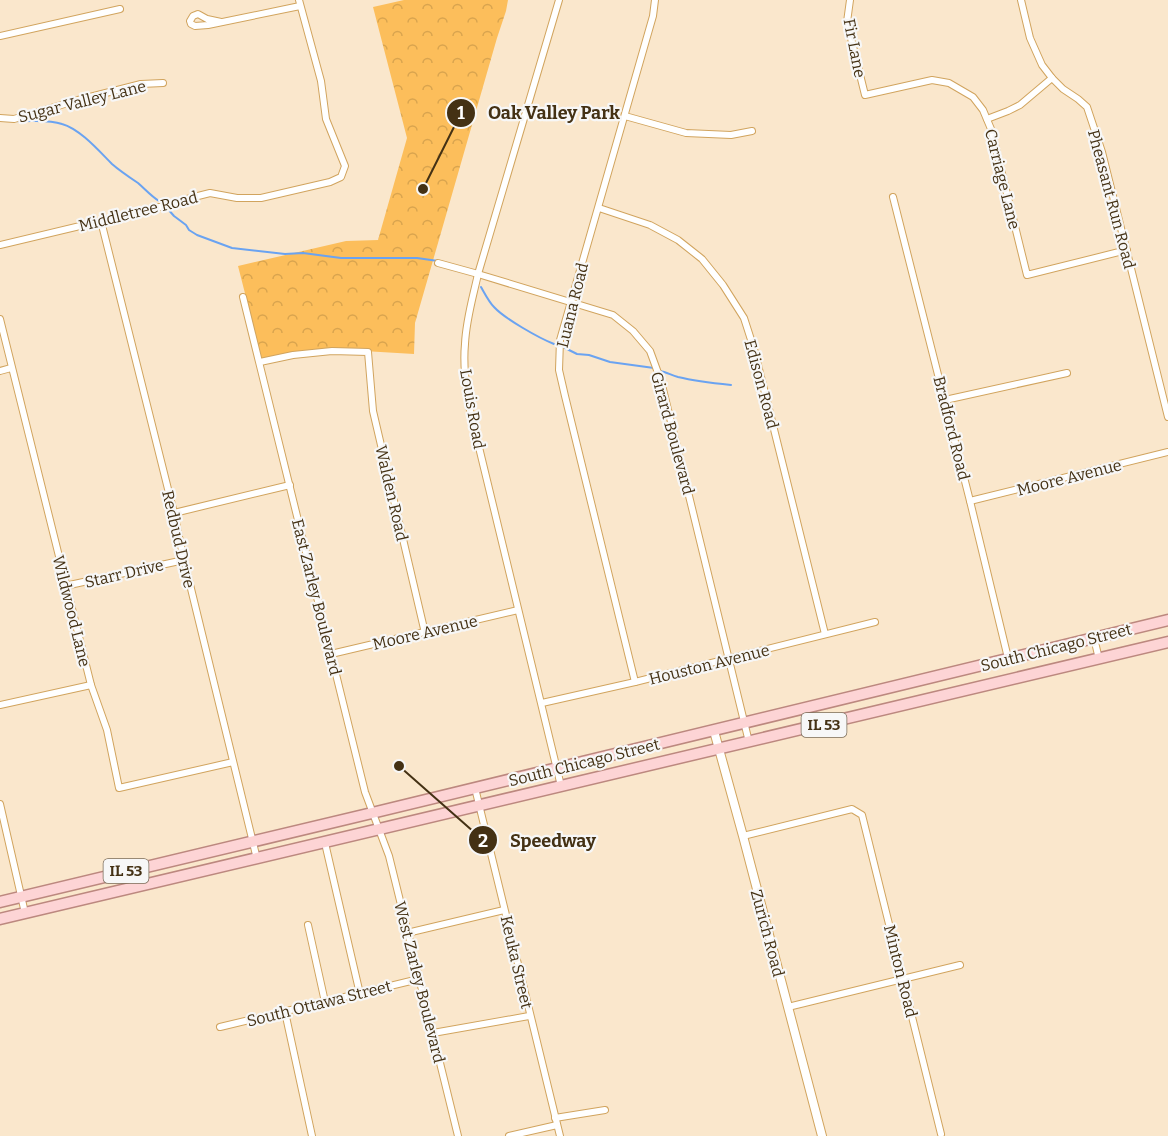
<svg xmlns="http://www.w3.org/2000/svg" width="1168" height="1136" viewBox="0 0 1168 1136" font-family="Bitter,serif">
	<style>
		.park { fill: url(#park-crowns) }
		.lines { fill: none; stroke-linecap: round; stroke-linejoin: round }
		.stream { stroke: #6aa3f1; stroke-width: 2 }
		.minor-casing { stroke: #d1a45e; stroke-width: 8 }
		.tertiary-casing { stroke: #d1a45e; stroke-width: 10 }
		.primary-casing { stroke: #bc887f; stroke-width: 13 }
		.minor { stroke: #fff; stroke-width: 6 }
		.tertiary { stroke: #fff; stroke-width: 8 }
		.primary { stroke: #fdd4d5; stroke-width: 10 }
		.labels { text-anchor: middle; stroke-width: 4.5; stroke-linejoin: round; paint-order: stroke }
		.shield { fill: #f7f7f7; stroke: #7a6c58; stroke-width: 1.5 }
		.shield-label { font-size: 15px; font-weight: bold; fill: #443114 }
		.street-label { font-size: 16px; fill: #443114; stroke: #f7f7f7 }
		.leader { fill: none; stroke: #443114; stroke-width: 2 }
		.callout-dot { fill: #443114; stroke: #f7f7f7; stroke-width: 2 }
		.mark-label { font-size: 18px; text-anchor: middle; font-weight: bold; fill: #fff }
		.callout-label { font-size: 18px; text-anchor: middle; font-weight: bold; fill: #443114; stroke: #f7f7f7; stroke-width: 4.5; stroke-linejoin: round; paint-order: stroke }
	</style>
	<defs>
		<pattern id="park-crowns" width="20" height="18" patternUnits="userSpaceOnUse" patternTransform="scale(1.5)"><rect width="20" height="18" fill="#fcbe5b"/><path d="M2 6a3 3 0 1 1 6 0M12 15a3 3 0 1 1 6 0" fill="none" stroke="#d9a44e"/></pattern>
	</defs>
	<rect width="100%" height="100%" fill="#fae7cc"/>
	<!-- park -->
	<polygon class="park" points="404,0 508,0 506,11 497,38 415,323 414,354 330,349 296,352 262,360 238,266 346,241 378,240 407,138 373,7"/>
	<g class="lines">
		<!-- stream -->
		<g class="stream">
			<path d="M16,121c15,1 31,-2 46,3 18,5 37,27 50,40 8,7 17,13 26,19 7,6 13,13 21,18"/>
			<polyline points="167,208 174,216 186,225 189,230 197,235 232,248 285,254 303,253 341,258 417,258 438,261"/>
			<path d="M481,287c4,7 8,15 13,20 11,12 45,31 60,37"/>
			<polyline points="563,347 577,354 589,355 610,362 654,368"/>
			<path d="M660,371c6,1 11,4 18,6 17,4 34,6 53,8"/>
		</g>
		<!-- minor casing -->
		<g class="minor-casing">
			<g id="minor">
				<path d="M559,0l-81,274c-5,23 -12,46 -13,70 -2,21 1,41 4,62l92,380"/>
				<polyline points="850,0 847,22 865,95 932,80 949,83 973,97 983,110 991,129 1027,275 1127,250"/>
				<polyline points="1021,0 1030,38 1042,65 1052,78 1063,89 1078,99 1087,107 1102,152 1168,417"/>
				<polyline points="221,22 207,19 198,14 193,16 190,21 191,24 195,26 208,25 300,6"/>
				<polyline points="0,36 120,9"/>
				<polyline points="625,116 686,133 731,135 752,131"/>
				<polyline points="0,118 14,119 78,100 141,84 163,83"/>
				<polyline points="987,119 1008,111 1020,105 1052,78"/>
				<polyline points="893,197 970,501 1008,658"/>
				<polyline points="599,208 650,225 678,240 702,259 723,285 744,318 754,349 825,634"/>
				<polyline points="101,221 174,513 184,560 257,859"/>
				<polyline points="0,245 168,205 190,198 210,193 237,198 261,198 330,182 341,177 345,166 326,119 321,81 299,0"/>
				<polyline points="438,263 478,274 613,315 633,331 650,351 661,381 749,742"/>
				<polyline points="243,297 365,792 389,856 458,1136"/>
				<polyline points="0,319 91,685 107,730 119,788 233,762"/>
				<polyline points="260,362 293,355 332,351 368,352 373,411 425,633"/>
				<polyline points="0,371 11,368"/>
				<polyline points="945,400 1067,373"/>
				<polyline points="970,501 1168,452"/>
				<polyline points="174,513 290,485"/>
				<polyline points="65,586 184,560"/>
				<polyline points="1094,638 1099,659"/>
				<polyline points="331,654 518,610"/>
				<polyline points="635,682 565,396 559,370 560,340 653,16 655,0"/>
				<polyline points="542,703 635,682 875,622"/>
				<polyline points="0,705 91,685"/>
				<polyline points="475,788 560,1136"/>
				<polyline points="0,804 25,913"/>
				<polyline points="743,836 852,809 862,815 941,1134"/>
				<polyline points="325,843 360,994"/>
				<polyline points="308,925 325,1002"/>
				<polyline points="407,933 504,910"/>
				<polyline points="788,1007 960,965"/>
				<polyline points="285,1012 312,1136"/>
				<polyline points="220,1027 419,979"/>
				<polyline points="433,1033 529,1016"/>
				<polyline points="555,1118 605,1110"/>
				<polyline points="509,1136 557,1125"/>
			</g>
		</g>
		<!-- tertiary casing -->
		<g class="tertiary-casing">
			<polyline id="tertiary" points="714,731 743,836 822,1136"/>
		</g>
		<!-- primary casing -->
		<g class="primary-casing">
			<g id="primary">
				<polyline points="0,902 372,813 1168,620"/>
				<polyline points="0,919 1168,642"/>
			</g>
		</g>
		<!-- minor -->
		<use href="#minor" class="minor"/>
		<!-- tertiary -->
		<use href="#tertiary" class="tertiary"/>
		<!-- primary -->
		<use href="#primary" class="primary"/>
	</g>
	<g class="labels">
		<!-- shield labels -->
		<g class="shield">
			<rect x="801.5" y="713" width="45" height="24" rx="4.5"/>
			<rect x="103.5" y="859" width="45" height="24" rx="4.5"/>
		</g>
		<g class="shield-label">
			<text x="824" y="730">IL 53</text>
			<text x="126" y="876">IL 53</text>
		</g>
		<!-- street labels -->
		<g class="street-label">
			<text transform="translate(855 48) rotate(79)" y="6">Fir Lane</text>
			<text transform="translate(82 101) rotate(-14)" y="6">Sugar Valley Lane</text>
			<text transform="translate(1003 179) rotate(76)" y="6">Carriage Lane</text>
			<text transform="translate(1112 199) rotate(75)" y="6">Pheasant Run Road</text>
			<text transform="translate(138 211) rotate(-14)" y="6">Middletree Road</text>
			<text transform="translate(572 305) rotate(-76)" y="6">Luana Road</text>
			<text transform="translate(762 384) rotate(75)" y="6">Edison Road</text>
			<text transform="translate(473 409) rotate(80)" y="6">Louis Road</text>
			<text transform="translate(952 428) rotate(76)" y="6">Bradford Road</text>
			<text transform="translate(673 433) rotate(75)" y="6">Girard Boulevard</text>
			<text transform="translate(1069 477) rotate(-14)" y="6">Moore Avenue</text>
			<text transform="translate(392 493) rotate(77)" y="6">Walden Road</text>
			<text transform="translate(179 539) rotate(77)" y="6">Redbud Drive</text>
			<text transform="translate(124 573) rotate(-13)" y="6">Starr Drive</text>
			<text transform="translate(317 597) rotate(76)" y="6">East Zarley Boulevard</text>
			<text transform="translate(72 611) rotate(76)" y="6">Wildwood Lane</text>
			<text transform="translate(425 632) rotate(-13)" y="6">Moore Avenue</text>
			<text transform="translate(1056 647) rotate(-14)" y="6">South Chicago Street</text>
			<text transform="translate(709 664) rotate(-14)" y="6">Houston Avenue</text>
			<text transform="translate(584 762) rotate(-14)" y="6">South Chicago Street</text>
			<text transform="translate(768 933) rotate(75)" y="6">Zurich Road</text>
			<text transform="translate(517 962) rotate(77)" y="6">Keuka Street</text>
			<text transform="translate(901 971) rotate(76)" y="6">Minton Road</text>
			<text transform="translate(420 982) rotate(76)" y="6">West Zarley Boulevard</text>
			<text transform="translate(319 1003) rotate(-14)" y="6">South Ottawa Street</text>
		</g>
	</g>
	<!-- callouts -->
	<path class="leader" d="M423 189L461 113M399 766L483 840"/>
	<g class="callout-dot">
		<circle cx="423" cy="189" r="6"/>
		<circle cx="399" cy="766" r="6"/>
		<circle cx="461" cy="113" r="15"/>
		<circle cx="483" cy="840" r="15"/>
	</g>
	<g class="mark-label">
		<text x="461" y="119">1</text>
		<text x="483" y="847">2</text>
	</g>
	<g class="callout-label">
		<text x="554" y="119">Oak Valley Park</text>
		<text x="553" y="847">Speedway</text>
	</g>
</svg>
